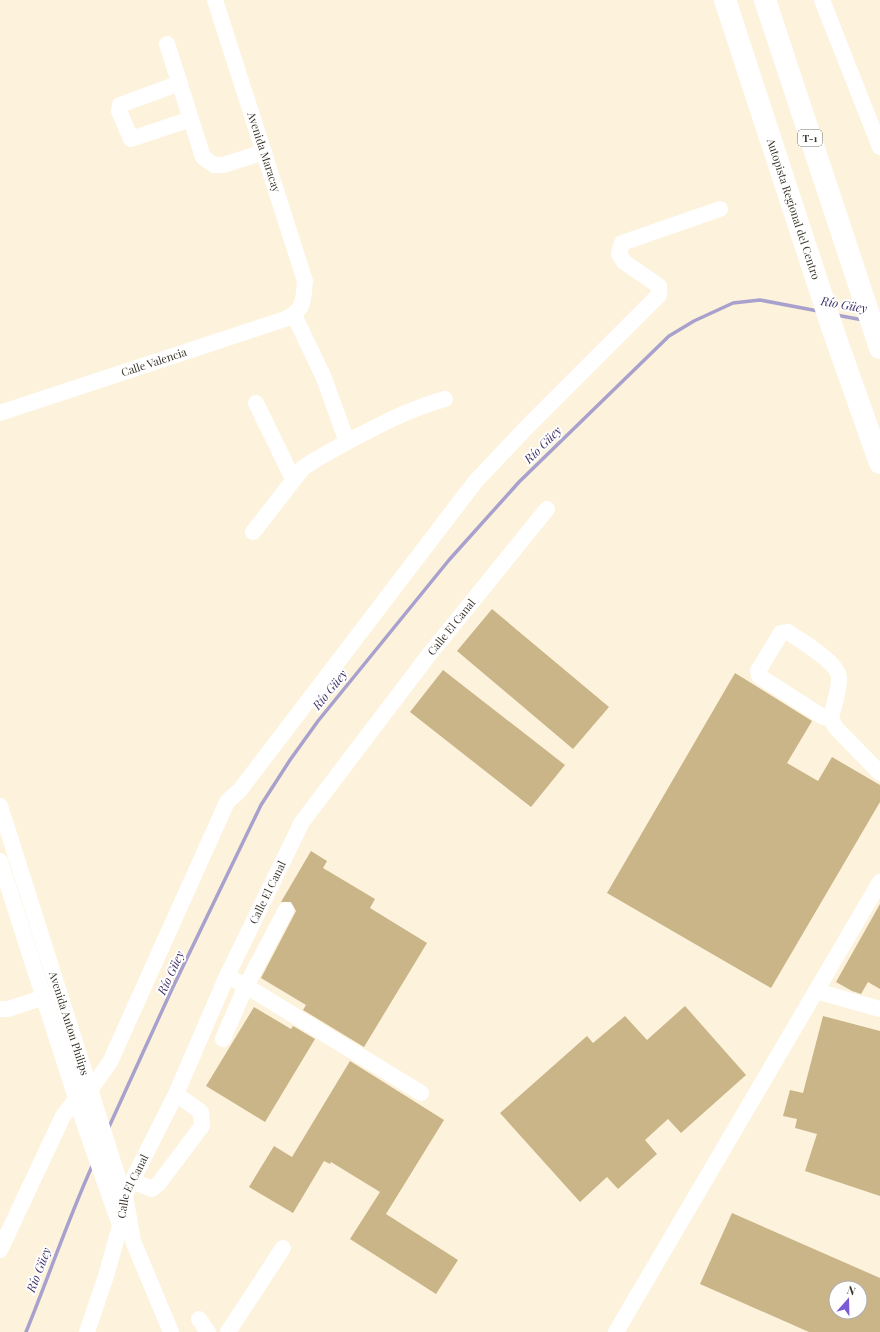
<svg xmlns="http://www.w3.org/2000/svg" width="880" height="1332" viewBox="0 0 880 1332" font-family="'Playfair Display',serif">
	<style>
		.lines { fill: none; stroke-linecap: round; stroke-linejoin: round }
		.stream { stroke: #a8a1cd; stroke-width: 3.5 }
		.building { fill: #cab589; fill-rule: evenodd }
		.minor { stroke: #fff; stroke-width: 16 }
		.highway { stroke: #fff; stroke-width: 22 }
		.labels { text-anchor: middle; stroke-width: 4; stroke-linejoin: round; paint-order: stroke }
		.shield { fill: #fff; stroke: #75726a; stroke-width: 1 }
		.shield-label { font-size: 10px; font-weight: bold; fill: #3a352a }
		.street-label { font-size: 11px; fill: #3a352a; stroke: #fff }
		.water-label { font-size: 12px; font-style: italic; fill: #3e3168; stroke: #fff }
	</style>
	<rect width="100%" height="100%" fill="#fdf2db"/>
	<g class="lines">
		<!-- stream -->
		<g class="stream">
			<polyline points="836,315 863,320"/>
			<polyline points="108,1129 172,989 261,805 290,760 318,721 449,560 519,482 669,336 694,321 733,303 760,300 818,311"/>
			<path d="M26,1332c23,-56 42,-113 67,-168"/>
		</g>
	</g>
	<!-- building -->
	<g class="building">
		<polygon points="492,609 609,707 573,749 457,651"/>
		<polygon points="443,670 565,765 531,807 410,712"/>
		<polygon points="735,673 812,721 787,763 818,781 832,757 880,785 880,802 771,988 607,893"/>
		<polygon points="311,851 327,861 323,868 375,899 370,908 427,943 364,1047 303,1010 306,1005 261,978 296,911 291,902 281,902"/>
		<polygon points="880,904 880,989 868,982 861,994 852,991 836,982"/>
		<polygon points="685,1006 746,1075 681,1133 668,1119 645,1140 657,1154 618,1189 607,1177 580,1202 500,1113 587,1036 593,1043 625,1016 647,1040"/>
		<polygon points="254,1007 291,1029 293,1026 315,1039 265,1122 206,1086"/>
		<polygon points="823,1016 880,1031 880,1196 805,1171 817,1134 795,1128 797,1119 783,1116 790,1090 803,1093"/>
		<polygon points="350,1061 444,1120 386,1214 458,1260 436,1294 350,1239 380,1192 331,1162 330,1164 324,1161 293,1213 249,1187 274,1146 292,1157"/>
		<path d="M732,1213l148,65v54h-71l-109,-48zM836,1288h24v24h-24z"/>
	</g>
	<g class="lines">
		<!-- minor -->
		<g class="minor">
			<polyline points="822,0 880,147"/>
			<polyline points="167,44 203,157 214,165 223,165 264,152"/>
			<polyline points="180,83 120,105 119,111 131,139 191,119"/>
			<path d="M294,315l30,63 23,64c32,-17 62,-33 98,-43"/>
			<polyline points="256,403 293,479"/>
			<path id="s1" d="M0,413l285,-94c20,-9 18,-18 20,-38l-90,-281"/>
			<polyline points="253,532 303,468 315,460 347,442"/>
			<path d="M831,719l-8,-2 -64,-41 -1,-5 23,-38 7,-1c13,9 52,31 51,47 0,13 -6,27 -8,40l5,9 44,45"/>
			<path id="s2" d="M0,806l120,378 5,11 8,46 38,91"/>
			<polyline points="0,861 83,1120 120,1225"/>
			<polyline points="227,976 246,986 421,1093"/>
			<polyline points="816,991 880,1009"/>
			<polyline points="0,1009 8,1009 54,994"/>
			<polyline points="223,1039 246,986 286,910"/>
			<polyline points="132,1181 152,1189 159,1183 202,1126 201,1112 176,1094"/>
			<polyline points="0,1250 63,1116 76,1099 91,1089 110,1062 227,802 240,790 475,482 526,428 659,295 659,286 624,262 619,254 622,243 720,209"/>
			<polyline points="199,1319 208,1332"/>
			<path id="s3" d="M87,1332l19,-56 14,-50 5,-31 51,-101 51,-118 75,-154 126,-166 119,-147"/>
			<polyline points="228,1332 283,1248"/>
			<polyline points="616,1332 880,882"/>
		</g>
		<!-- highway -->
		<g class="highway">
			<path id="s4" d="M725,0l110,336 45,127"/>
			<polyline points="765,0 880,348"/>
		</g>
	</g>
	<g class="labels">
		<!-- shield labels -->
		<rect class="shield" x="798" y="130" width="24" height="16" rx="3"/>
		<g class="shield-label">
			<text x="810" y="142">T-1</text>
		</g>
		<!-- street labels -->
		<g class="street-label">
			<text transform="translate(264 152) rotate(72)" y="4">Avenida Maracay</text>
			<text dy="4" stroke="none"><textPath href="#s4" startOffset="220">Autopista Regional del Centro</textPath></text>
			<text dy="4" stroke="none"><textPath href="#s1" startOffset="162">Calle Valencia</textPath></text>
			<text dy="4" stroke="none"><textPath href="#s3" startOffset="801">Calle El Canal</textPath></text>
			<text dy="4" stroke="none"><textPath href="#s3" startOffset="477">Calle El Canal</textPath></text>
			<text dy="4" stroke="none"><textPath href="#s2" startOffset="228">Avenida Anton Philips</textPath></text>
			<text dy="4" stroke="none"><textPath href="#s3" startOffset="153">Calle El Canal</textPath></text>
		</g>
		<!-- water labels -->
		<g class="water-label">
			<text transform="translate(844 305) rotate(10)" y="4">Río Güey</text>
			<text transform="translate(543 445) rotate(-45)" y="4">Río Güey</text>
			<text transform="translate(330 690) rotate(-51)" y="4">Río Güey</text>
			<text transform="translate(171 973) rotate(-65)" y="4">Río Güey</text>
			<text transform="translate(39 1270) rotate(-69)" y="4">Río Güey</text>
		</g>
	</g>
	<!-- north arrow -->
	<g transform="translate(848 1300) rotate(20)"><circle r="19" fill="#ffffff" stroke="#b0aeaa"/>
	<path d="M0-3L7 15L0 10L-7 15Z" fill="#7b5bd5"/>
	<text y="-6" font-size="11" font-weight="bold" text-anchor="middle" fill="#3a352a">N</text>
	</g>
</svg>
